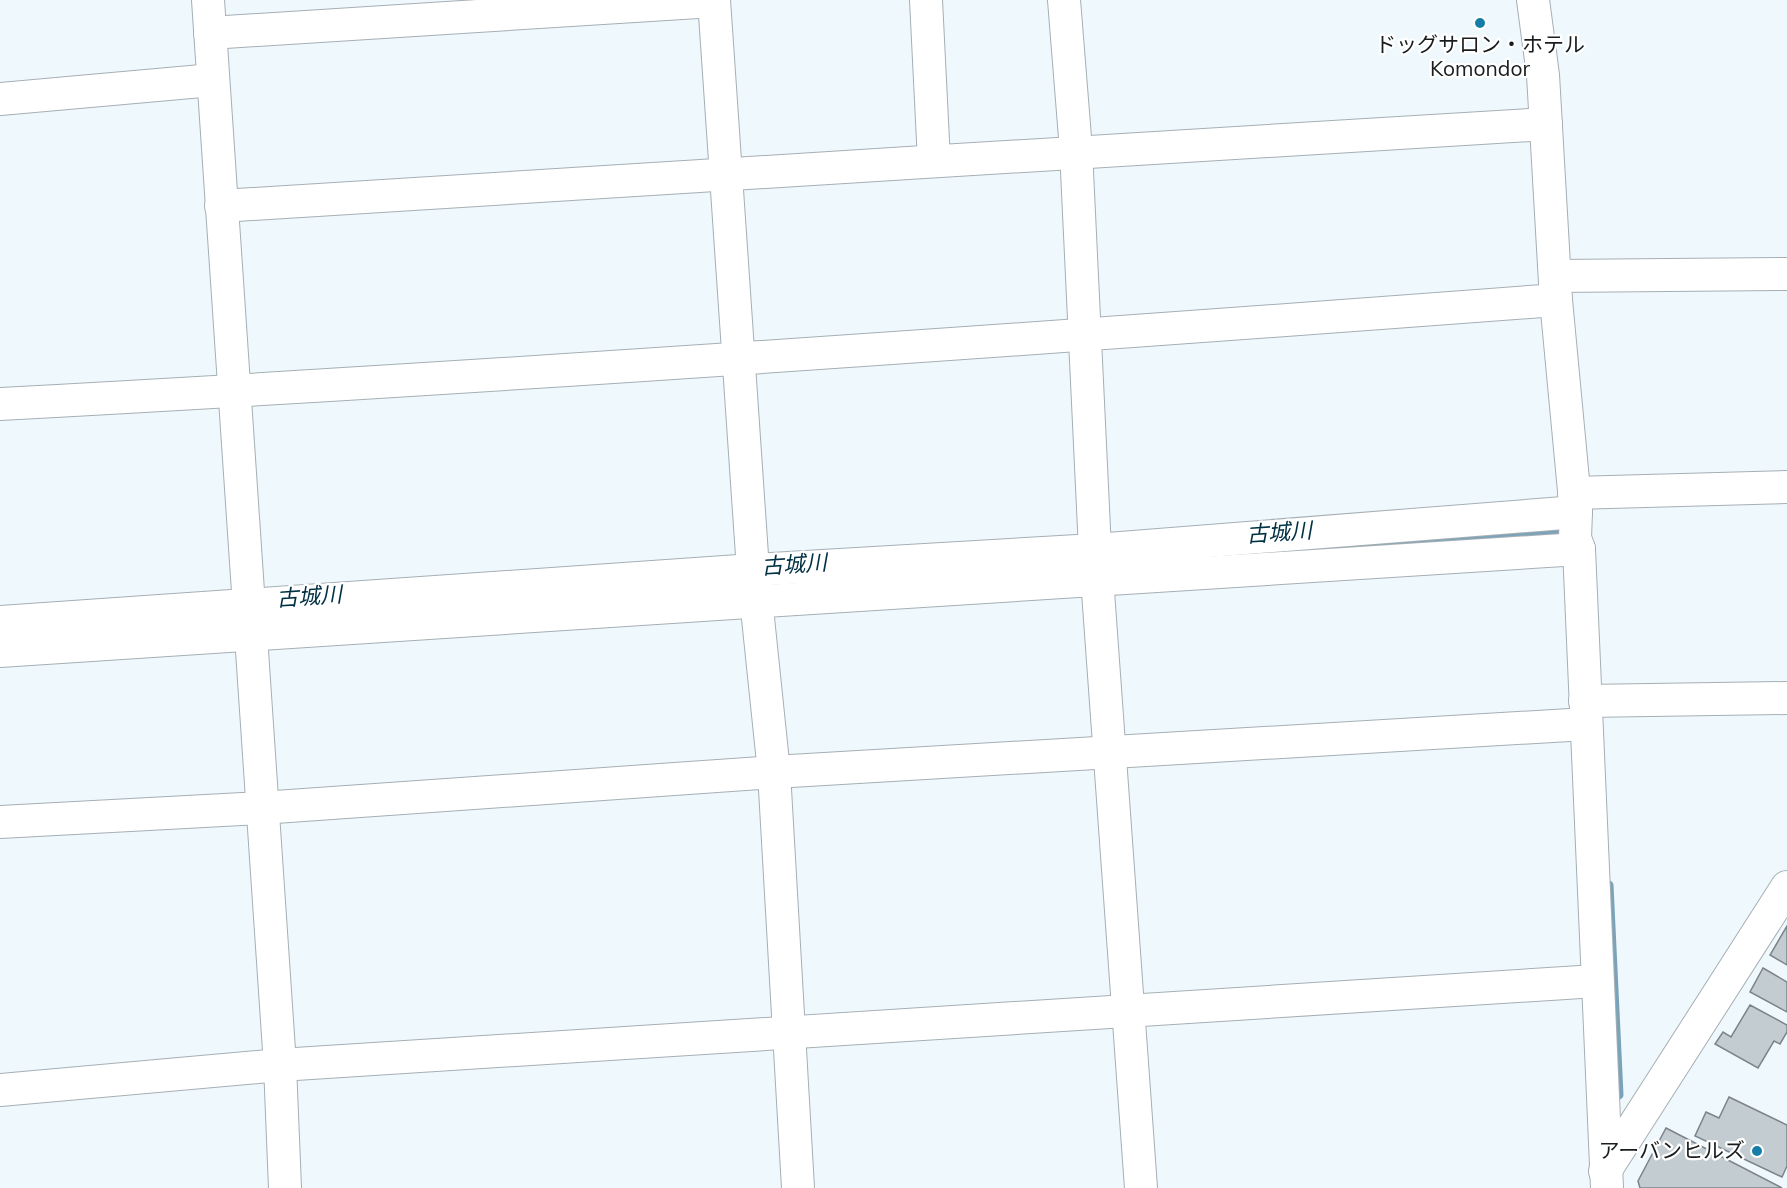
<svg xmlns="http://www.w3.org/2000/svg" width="1787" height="1188" viewBox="0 0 1787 1188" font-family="Mulish,'Noto Sans JP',sans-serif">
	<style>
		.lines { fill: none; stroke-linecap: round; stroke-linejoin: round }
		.stream { stroke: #7aa3b9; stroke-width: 9 }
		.building { fill: #c3ccd1; stroke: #7c8489; stroke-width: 1.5 }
		.street-casing { stroke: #a6afb4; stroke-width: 34 }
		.street { stroke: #fff; stroke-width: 32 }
		.poi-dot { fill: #157da7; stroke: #fff; stroke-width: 2 }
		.labels { text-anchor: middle; stroke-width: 4.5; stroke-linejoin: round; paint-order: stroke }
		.poi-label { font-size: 21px; fill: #191d1e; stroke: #fff }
		.water-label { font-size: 22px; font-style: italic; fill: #003044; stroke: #fff }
	</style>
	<rect width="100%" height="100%" fill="#eff8fd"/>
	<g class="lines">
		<!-- stream -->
		<g class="stream">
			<polyline points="1239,554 1569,532"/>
			<polyline points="805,583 845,580"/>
			<polyline points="1609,885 1619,1095"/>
		</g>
	</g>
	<!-- building -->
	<g class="building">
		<polygon points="1787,926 1787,965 1770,955"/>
		<polygon points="1763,968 1787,982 1787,1012 1750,992"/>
		<polygon points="1750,1005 1787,1025 1787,1032 1780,1044 1774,1041 1758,1068 1715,1044 1723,1032 1731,1037"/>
		<polygon points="1729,1097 1787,1125 1787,1166 1782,1177 1695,1136 1706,1112 1719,1118"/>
		<polygon points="1666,1128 1782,1188 1640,1188 1638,1181"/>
	</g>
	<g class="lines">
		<!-- street casing -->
		<g class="street-casing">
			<g id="street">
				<polyline points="208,0 280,1065 285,1188"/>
				<polyline points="714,0 753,570 774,772 798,1188"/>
				<polyline points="926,0 934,161"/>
				<polyline points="1064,0 1076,150 1095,550 1141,1188"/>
				<polyline points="1533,0 1543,75 1556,300 1576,512 1575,538 1579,549 1607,1188"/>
				<polyline points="210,33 714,1"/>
				<polyline points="0,99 213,80"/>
				<path d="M221,206c442,-26 883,-57 1325,-82"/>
				<polyline points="1555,276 1787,274"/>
				<path d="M0,404c519,-28 1038,-65 1556,-104"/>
				<polyline points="1574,493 1787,487"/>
				<polyline points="0,622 753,570 1095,550 1576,512"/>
				<path d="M0,651c526,-38 1053,-65 1579,-102"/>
				<polyline points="1585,701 1787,698"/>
				<polyline points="0,822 261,808 774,772 1586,724"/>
				<polyline points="0,1090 280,1065 1596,981"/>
				<polyline points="1605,1171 1787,887"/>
			</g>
		</g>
		<!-- street -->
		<use href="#street" class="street"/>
	</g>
	<!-- markers -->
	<g class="poi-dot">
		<circle cx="1480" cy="23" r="6"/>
		<circle cx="1757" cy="1151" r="6"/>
	</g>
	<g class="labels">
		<!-- poi labels -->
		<g class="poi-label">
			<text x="1480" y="52">ドッグサロン・ホテル<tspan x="1480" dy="24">Komondor</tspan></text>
			<text x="1745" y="1158" text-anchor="end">アーバンヒルズ</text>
		</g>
		<!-- water labels -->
		<g class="water-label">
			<text transform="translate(1279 532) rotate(-4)" y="8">古城川</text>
			<text transform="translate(794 564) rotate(-4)" y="8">古城川</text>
			<text transform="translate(309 596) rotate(-4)" y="8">古城川</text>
		</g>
	</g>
</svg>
